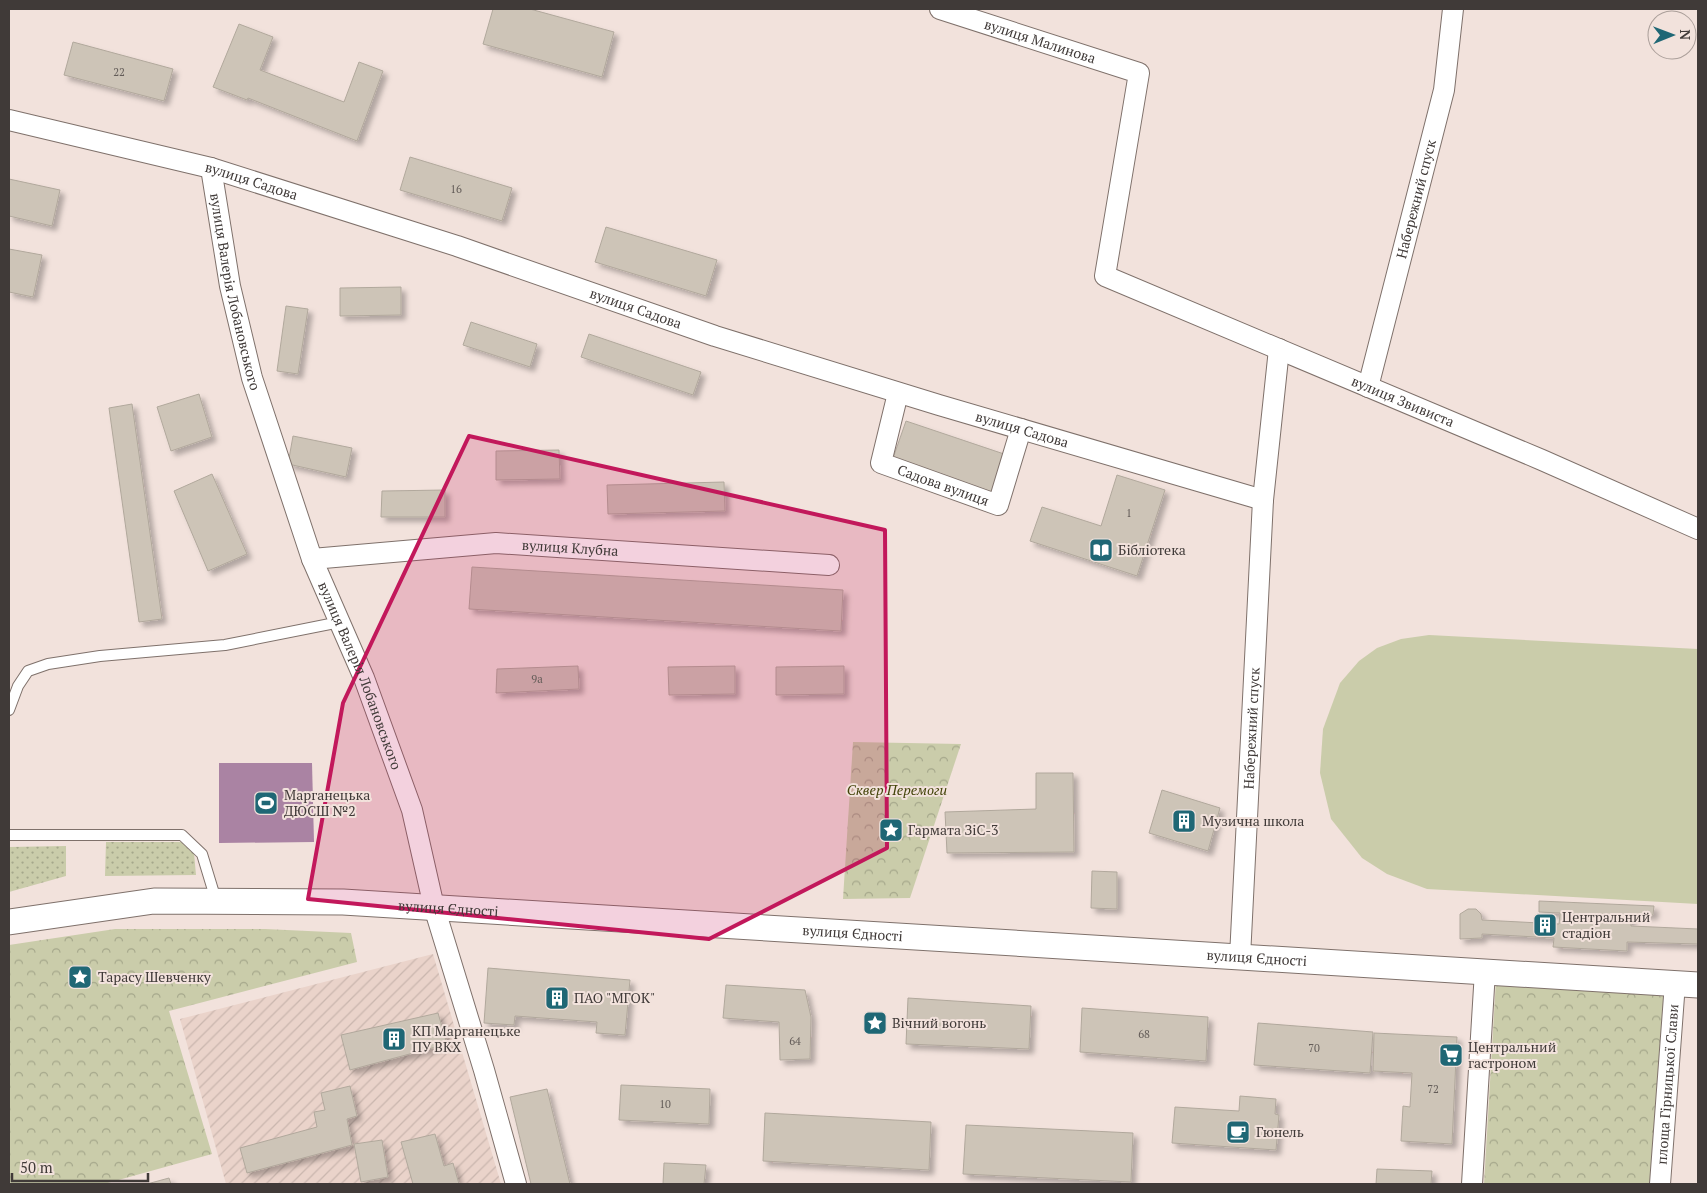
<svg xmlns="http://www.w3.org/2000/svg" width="1707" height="1193" viewBox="0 0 1707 1193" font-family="'PT Serif',serif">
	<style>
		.industrial { fill: url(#industrial-furrows) }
		.grass { fill: url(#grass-dots) }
		.forest { fill: url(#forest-crowns) }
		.pitch { fill: #caccaa }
		.water { fill: #aa83a3 }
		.building { fill: #cdc4b7; stroke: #b1a89c; filter: url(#shadow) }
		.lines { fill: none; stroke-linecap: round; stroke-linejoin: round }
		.service-casing { stroke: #7f716b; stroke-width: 12 }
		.minor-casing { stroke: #7f716b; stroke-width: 22 }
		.tertiary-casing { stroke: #7f716b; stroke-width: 27 }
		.service { stroke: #fff; stroke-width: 10 }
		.minor { stroke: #fff; stroke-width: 20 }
		.tertiary { stroke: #fff; stroke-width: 25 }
		.marked { fill: #c2185b; fill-opacity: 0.2; stroke: #c2185b; stroke-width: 4; stroke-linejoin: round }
		.labels { text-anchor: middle; stroke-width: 4; stroke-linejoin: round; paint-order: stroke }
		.number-label { font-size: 11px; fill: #635c58 }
		.street-label { font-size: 14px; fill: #403a38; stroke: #f2e2dc }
		.poi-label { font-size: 14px; fill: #403a38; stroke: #f2e2dc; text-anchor: start }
		.park-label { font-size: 14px; font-style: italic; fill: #424308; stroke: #f2e2dc }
	</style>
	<defs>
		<pattern id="industrial-furrows" width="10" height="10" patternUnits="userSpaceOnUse" patternTransform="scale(1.25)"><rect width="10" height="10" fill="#ead3ca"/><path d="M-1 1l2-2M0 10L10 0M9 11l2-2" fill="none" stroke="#cab6ae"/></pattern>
		<pattern id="grass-dots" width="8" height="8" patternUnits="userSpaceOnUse" patternTransform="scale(1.25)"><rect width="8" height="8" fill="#caccaa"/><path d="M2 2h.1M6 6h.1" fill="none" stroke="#a5a78b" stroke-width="1.8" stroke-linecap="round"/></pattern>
		<pattern id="forest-crowns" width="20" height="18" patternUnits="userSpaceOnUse" patternTransform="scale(1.25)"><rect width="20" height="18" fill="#caccaa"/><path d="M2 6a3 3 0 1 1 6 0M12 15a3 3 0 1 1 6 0" fill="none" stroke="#a5a78b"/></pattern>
		<filter id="shadow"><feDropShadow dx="4.5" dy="4.5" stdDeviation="2.5" flood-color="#0004"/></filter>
	</defs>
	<rect width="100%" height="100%" fill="#f2e2dc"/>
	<!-- industrial -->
	<polygon class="industrial" points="433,954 501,1184 226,1184 180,1019"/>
	<!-- grass -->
	<g class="grass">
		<polygon points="106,842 181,842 194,853 196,875 105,876"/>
		<polygon points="66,846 66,876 9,892 9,847"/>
	</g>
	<!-- forest -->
	<g class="forest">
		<polygon points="853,742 961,744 910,898 843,899"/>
		<polygon points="115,929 265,929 351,933 357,962 169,1011 212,1154 104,1184 9,1184 9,945"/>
		<polygon points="1496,980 1665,993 1652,1184 1484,1184"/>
	</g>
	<!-- pitch -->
	<polygon class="pitch" points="1429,635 1698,649 1698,904 1427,889 1387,874 1362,858 1331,819 1320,773 1323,729 1340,683 1359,661 1377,648 1401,639"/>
	<!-- water -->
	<polygon class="water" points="219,763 312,763 314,842 219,843"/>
	<!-- building -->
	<g class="building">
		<polygon points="493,9 530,9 614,32 602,77 483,44"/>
		<polygon points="239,24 273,37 260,70 344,102 359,62 383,71 357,141 248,98 247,100 213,87"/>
		<polygon points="73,42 173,69 164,101 64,75"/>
		<polygon points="410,157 512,188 502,221 400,190"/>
		<polygon points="9,179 60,190 52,226 9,216"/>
		<polygon points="606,227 717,260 706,296 595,262"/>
		<polygon points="9,249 42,255 33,297 9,292"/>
		<polygon points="401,287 401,315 340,316 340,288"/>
		<polygon points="286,306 308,309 298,374 277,371"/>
		<polygon points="471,322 537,344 530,367 463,345"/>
		<polygon points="589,334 701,372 693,395 581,357"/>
		<polygon points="199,394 212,437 171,451 157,407"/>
		<polygon points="132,404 162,619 139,622 109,408"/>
		<polygon points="906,421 1004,454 991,494 892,461"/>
		<polygon points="293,436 352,448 346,477 288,464"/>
		<polygon points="559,450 560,479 496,480 496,451"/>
		<polygon points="212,474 247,554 208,571 174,491"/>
		<polygon points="1117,475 1165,490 1137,576 1030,541 1042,507 1101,526"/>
		<polygon points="724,482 725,511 608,514 607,485"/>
		<polygon points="445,490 445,517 381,517 382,491"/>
		<polygon points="472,567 843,590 841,631 469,609"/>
		<polygon points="578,666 579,689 496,693 497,669"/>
		<polygon points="735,666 735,694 669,695 668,667"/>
		<polygon points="844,666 844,694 776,695 776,667"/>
		<polygon points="1036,773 1073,773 1074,852 947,853 945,812 1036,809"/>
		<polygon points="1162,790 1220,808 1208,851 1149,833"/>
		<polygon points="1092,871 1117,872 1117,909 1091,908"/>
		<polygon points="1539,901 1654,906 1653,915 1631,914 1631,926 1698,929 1698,944 1627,942 1627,951 1553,947 1554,938 1482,934 1482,938 1460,939 1460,914 1468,909 1476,909 1481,914 1482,920 1559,924 1560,913 1539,912"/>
		<polygon points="488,968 630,980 625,1035 596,1033 597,1022 515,1016 514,1025 484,1023"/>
		<polygon points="726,985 805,990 811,1017 810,1059 780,1060 779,1022 723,1018"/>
		<polygon points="908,998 1031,1006 1029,1049 906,1044"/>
		<polygon points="1082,1008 1208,1017 1206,1061 1080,1052"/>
		<polygon points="438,1013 447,1044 350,1070 341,1035"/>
		<polygon points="1258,1023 1373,1032 1370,1073 1254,1065"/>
		<polygon points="1374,1033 1457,1037 1452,1144 1401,1141 1403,1106 1410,1107 1412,1073 1373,1071"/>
		<polygon points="621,1085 710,1089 709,1124 619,1120"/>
		<polygon points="350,1086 357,1116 347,1119 352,1145 247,1173 240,1148 317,1127 314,1112 325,1110 321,1093"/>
		<polygon points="547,1089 570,1184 531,1184 510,1097"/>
		<polygon points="1240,1096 1276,1099 1275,1114 1279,1115 1276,1150 1172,1143 1175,1107 1239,1111"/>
		<polygon points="765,1113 931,1122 929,1170 763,1161"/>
		<polygon points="966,1125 1133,1133 1131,1182 963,1174"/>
		<polygon points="435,1134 444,1166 453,1163 459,1184 413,1184 401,1142"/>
		<polygon points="382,1140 388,1177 361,1182 354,1144"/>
		<polygon points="664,1163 706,1165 704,1184 663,1184"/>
		<polygon points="1377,1169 1432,1171 1431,1184 1376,1184"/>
		<polygon points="169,1178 171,1184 147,1184"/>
	</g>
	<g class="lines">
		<!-- service casing -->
		<g class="service-casing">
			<g id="service">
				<polyline points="9,710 18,686 28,671 48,664 100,656 225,645 340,622"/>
				<polyline points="9,835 182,835 202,854 216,900"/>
			</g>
		</g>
		<!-- minor casing -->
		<g class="minor-casing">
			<g id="minor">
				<path id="s1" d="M940,9l199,64 -34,203 437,184 156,69"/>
				<path id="s2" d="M9,120l202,48 246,78 258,90 224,69 324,95"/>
				<path id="s3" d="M211,168l19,118 22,92 60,181 52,119 48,132 22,97 50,163 32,114"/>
				<path id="s4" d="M1368,387l76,-297 9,-81"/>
				<path id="s5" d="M898,393l-17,70 117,42 23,-76"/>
				<path id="s6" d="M312,559l184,-16 333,22"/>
				<path id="s7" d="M1240,957l23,-457 16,-151"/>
				<polyline points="1472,1184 1485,971"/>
				<path id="s8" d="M1660,1184l15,-201"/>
			</g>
		</g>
		<!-- tertiary casing -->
		<g class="tertiary-casing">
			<g id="tertiary">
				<path id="s9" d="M9,922l145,-21 189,1 1355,83"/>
			</g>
		</g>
		<!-- service -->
		<use href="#service" class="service"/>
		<!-- minor -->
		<use href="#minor" class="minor"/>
		<!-- tertiary -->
		<use href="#tertiary" class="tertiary"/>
	</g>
	<!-- marked area -->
	<path class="marked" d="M469,436l416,94 2,318 -178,91 -401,-40 35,-196z"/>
	<!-- icons -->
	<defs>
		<g id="library-square" transform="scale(1.25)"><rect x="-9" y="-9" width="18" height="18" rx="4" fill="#1f6775" stroke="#f2e2dc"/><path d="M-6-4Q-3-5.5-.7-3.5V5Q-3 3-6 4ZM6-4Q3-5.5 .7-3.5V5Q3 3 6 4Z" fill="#fff"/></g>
		<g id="stadium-square" transform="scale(1.25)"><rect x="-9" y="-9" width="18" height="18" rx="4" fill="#1f6775" stroke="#f2e2dc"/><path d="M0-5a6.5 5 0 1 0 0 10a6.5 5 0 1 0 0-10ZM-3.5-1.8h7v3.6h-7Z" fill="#fff"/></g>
		<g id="building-square" transform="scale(1.25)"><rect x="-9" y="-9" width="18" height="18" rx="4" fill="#1f6775" stroke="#f2e2dc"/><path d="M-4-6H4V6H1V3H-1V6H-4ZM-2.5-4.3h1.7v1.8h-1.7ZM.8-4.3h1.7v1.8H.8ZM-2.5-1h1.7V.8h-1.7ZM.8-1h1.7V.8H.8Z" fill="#fff"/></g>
		<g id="sight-square" transform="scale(1.25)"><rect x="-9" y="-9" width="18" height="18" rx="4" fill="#1f6775" stroke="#f2e2dc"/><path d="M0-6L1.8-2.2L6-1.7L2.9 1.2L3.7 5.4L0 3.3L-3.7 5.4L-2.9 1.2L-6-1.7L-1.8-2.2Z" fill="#fff"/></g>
		<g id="supermarket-square" transform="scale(1.25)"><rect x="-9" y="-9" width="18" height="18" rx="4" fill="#1f6775" stroke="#f2e2dc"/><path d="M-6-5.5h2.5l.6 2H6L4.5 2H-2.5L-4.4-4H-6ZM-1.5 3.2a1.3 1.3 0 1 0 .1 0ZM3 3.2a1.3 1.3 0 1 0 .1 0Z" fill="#fff"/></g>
		<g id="cafe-square" transform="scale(1.25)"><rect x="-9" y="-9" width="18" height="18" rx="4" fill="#1f6775" stroke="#f2e2dc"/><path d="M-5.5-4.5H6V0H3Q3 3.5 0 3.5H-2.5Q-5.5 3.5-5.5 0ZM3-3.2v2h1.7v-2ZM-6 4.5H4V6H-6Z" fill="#fff"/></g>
	</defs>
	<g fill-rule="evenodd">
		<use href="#library-square" x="1101" y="550"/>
		<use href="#stadium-square" x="266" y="803"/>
		<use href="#building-square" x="1184" y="821"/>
		<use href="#sight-square" x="891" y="830"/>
		<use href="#building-square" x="1545" y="925"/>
		<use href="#sight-square" x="80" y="977"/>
		<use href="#building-square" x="557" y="998"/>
		<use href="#sight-square" x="875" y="1023"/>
		<use href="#building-square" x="394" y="1039"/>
		<use href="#supermarket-square" x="1451" y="1055"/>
		<use href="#cafe-square" x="1238" y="1132"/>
	</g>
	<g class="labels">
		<!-- number labels -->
		<g class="number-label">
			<text x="119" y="76">22</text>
			<text x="456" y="193">16</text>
			<text x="1129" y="517">1</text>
			<text x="537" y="683">9а</text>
			<text x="1144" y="1038">68</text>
			<text x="795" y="1045">64</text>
			<text x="1314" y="1052">70</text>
			<text x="1433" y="1093">72</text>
			<text x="665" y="1108">10</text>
		</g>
		<!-- street labels -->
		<g class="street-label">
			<text dy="5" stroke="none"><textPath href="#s1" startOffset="105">вулиця Малинова</textPath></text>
			<text dy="5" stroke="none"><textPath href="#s2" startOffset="250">вулиця Садова</textPath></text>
			<text dy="5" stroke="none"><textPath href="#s4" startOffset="194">Набережний спуск</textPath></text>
			<text dy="5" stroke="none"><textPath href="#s3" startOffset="126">вулиця Валерія Лобановського</textPath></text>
			<text dy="5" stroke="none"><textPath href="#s2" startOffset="655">вулиця Садова</textPath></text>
			<text dy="5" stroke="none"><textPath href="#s1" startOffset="738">вулиця Звивиста</textPath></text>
			<text dy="5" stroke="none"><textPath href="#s2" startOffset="1060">вулиця Садова</textPath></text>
			<text dy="5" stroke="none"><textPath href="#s5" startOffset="138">Садова вулиця</textPath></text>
			<text dy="5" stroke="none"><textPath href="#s6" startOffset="259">вулиця Клубна</textPath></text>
			<text dy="5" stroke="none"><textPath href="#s3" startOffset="531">вулиця Валерія Лобановського</textPath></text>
			<text dy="5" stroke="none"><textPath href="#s7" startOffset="229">Набережний спуск</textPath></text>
			<text dy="5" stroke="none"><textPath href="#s9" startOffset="441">вулиця Єдності</textPath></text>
			<text dy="5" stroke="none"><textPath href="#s9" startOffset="846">вулиця Єдності</textPath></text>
			<text dy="5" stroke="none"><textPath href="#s9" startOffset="1251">вулиця Єдності</textPath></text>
			<text dy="5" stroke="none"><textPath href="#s8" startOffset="100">площа Гірницької Слави</textPath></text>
		</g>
		<!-- poi labels -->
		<g class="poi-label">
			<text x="1118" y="555">Бібліотека</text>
			<text x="284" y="800">Марганецька<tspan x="284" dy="16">ДЮСШ №2</tspan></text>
			<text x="1202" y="826">Музична школа</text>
			<text x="908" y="835">Гармата ЗіС-3</text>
			<text x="1562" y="922">Центральний<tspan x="1562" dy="16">стадіон</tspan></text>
			<text x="98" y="982">Тарасу Шевченку</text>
			<text x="574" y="1003">ПАО "МГОК"</text>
			<text x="892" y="1028">Вічний вогонь</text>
			<text x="412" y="1036">КП Марганецьке<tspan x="412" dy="16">ПУ ВКХ</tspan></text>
			<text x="1468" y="1052">Центральний<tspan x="1468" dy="16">гастроном</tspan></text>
			<text x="1256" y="1137">Гюнель</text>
		</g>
		<!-- park labels -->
		<g class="park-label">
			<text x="897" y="795">Сквер Перемоги</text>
		</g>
	</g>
	<!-- border -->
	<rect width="1707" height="1193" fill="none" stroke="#403a38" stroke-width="20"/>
	<!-- north arrow -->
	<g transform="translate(1672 35) rotate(89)"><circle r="24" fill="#f2e2dc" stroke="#ab9f9a"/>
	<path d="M0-4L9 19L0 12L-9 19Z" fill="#1f6775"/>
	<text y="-8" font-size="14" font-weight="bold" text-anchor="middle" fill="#403a38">N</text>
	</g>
	<!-- scale -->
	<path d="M12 1173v8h136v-8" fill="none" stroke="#403a38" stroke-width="2.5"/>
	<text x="20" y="1173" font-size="15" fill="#403a38" stroke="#f2e2dc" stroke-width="4" paint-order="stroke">50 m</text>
</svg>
